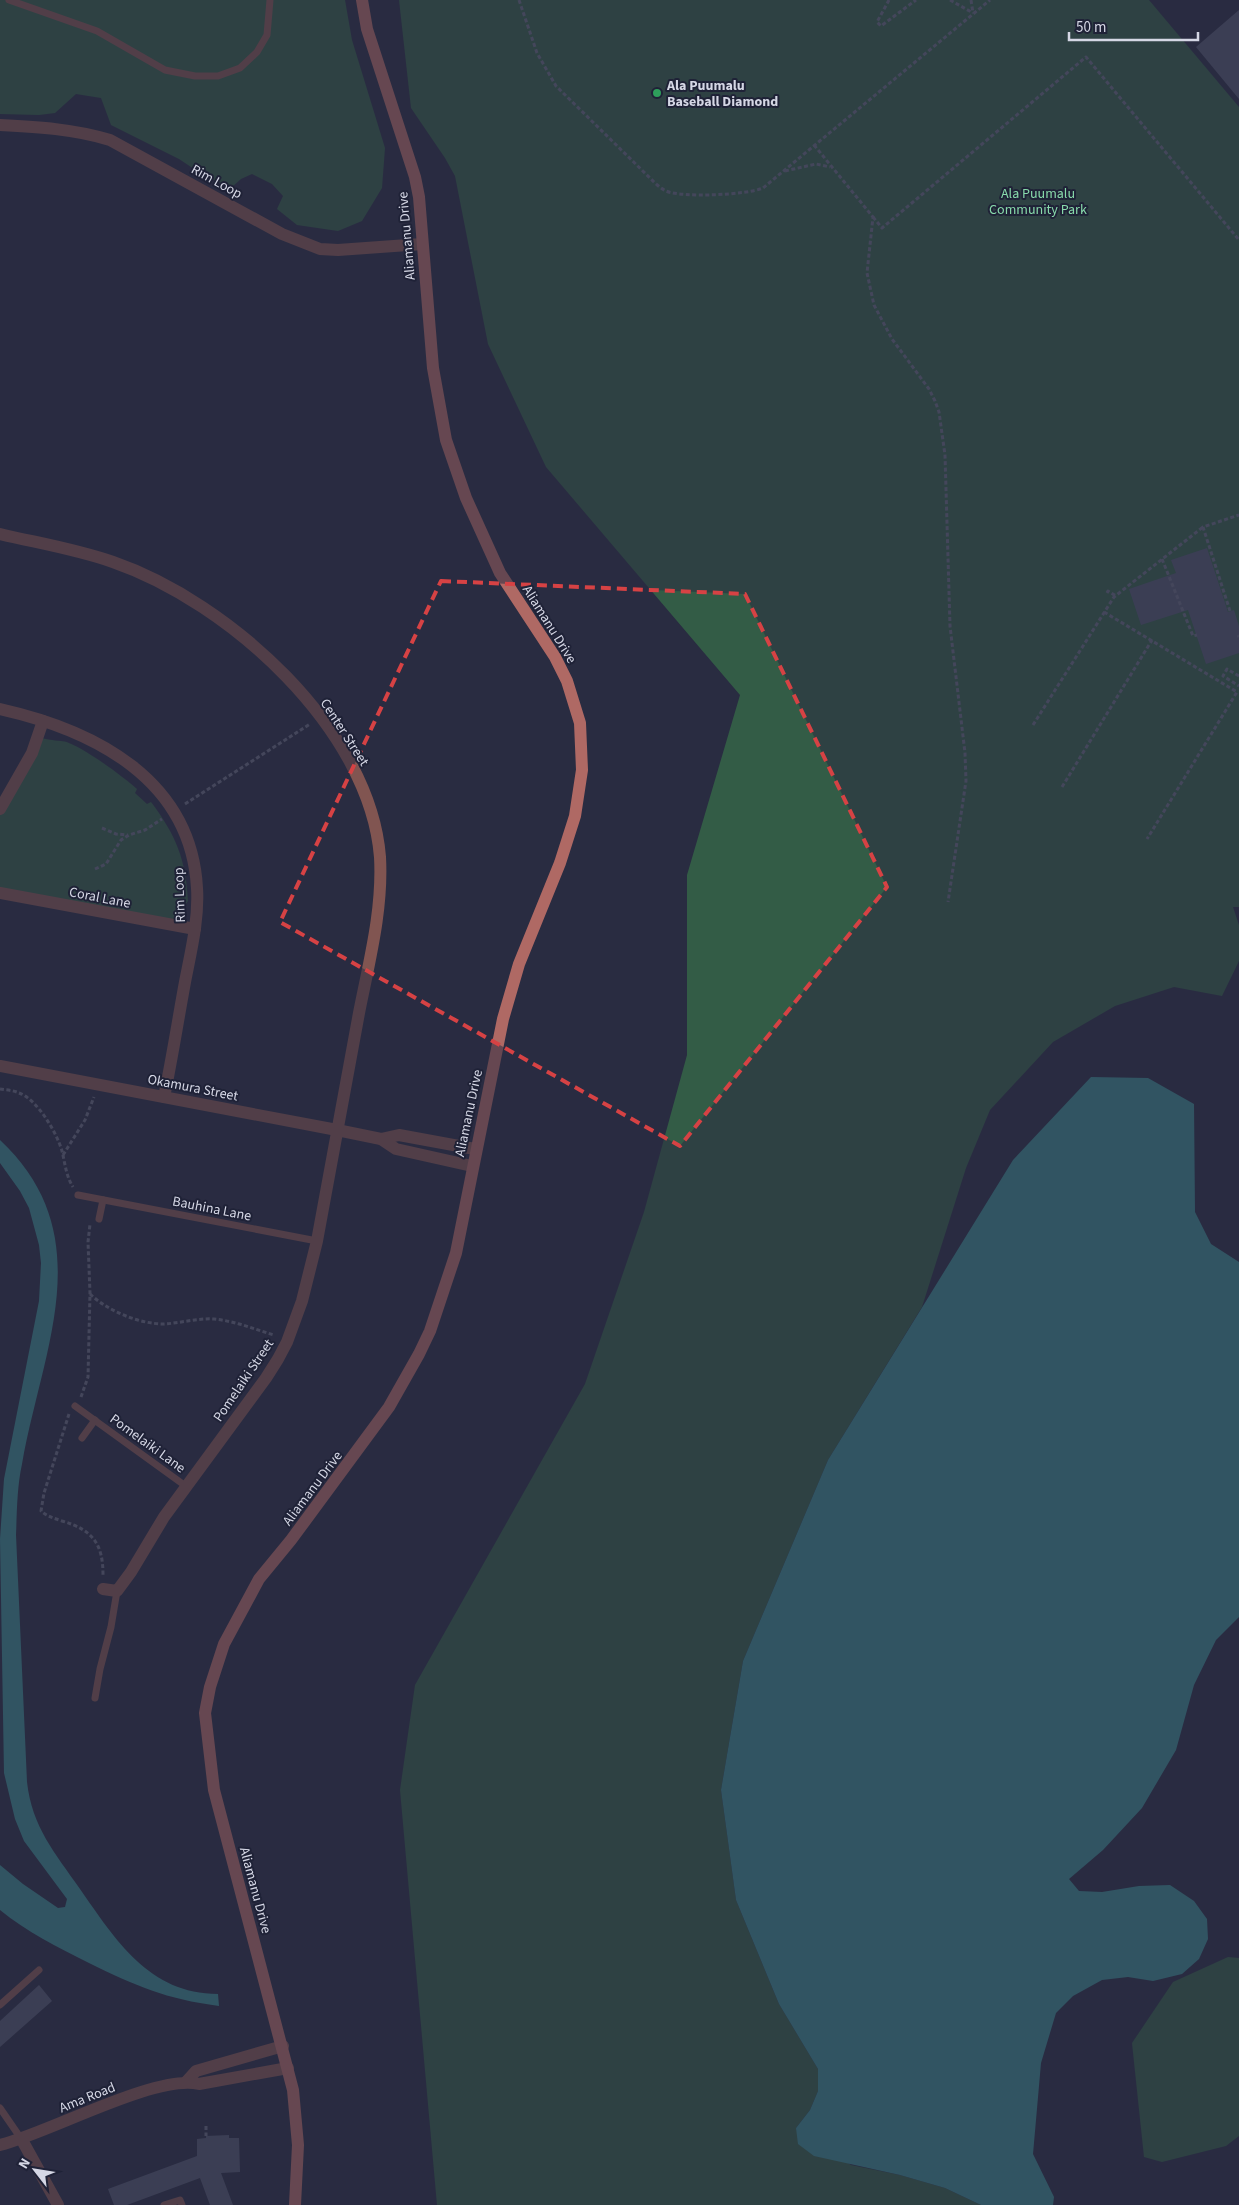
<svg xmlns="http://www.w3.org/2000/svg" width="1239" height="2205" viewBox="0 0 1239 2205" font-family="'Source Sans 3',sans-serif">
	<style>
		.green { fill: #335c46 }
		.water { fill: #3a858b }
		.building { fill: #51556c }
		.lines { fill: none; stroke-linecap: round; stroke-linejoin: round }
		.path { stroke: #64677a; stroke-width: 3; stroke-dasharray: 4 2.5; stroke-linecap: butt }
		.lane { stroke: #815551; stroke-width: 7 }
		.street { stroke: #815551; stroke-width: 12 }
		.secondary { stroke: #af6964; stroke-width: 12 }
		.marked { fill: none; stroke: #d64244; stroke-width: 4; stroke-dasharray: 10 6; stroke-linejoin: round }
		.leisure-dot { fill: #2e9e5b; stroke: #1f2237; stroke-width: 2 }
		.labels { text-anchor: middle; stroke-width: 4; stroke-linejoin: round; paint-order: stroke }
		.poi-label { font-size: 14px; font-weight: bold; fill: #d5d7e5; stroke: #1f2237; text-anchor: start }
		.street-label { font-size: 14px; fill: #d5d7e5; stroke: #1f2237 }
		.park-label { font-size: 14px; fill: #88daab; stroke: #1f2237 }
	</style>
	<rect width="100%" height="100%" fill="#292c41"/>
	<!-- green -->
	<g class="green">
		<polygon points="0,0 345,0 352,40 385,148 382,188 362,221 338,231 297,225 277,209 283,196 272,184 252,174 241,179 232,187 206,177 179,159 111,125 101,98 76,94 55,113 39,115 0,114"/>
		<polygon points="399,0 1149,0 1239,107 1239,907 1233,907 1239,925 1239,961 1222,996 1174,987 1115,1006 1053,1042 990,1110 966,1168 922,1307 828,1460 743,1661 721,1790 736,1900 779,2004 818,2069 818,2091 810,2110 796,2128 851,2165 900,2175 945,2188 981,2205 437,2205 400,1790 415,1685 585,1384 644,1212 687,1055 687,875 740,695 546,467 488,344 455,176 445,158 411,108"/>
		<path d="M38,737c10,3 14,3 23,4 15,0 64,37 76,48l-2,4 12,11 4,-2c25,33 35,58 37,99l-5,7 -3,19 -180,-34v-84z"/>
		<polygon points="1228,1957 1239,1958 1239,2136 1226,2146 1162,2162 1144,2157 1132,2043 1173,1982"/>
	</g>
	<!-- water -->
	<g class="water">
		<polygon points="1091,1077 1148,1078 1194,1104 1195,1212 1211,1244 1239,1262 1239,1617 1216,1640 1194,1685 1176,1750 1142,1808 1103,1850 1069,1879 1079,1891 1102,1892 1139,1886 1170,1885 1194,1901 1207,1919 1208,1939 1199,1959 1182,1974 1153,1981 1128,1977 1102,1980 1073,1996 1056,2013 1041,2063 1033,2154 1054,2197 1053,2205 981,2205 945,2188 900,2175 814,2156 798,2144 796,2128 810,2110 818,2091 818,2069 779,2004 736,1900 721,1790 743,1661 828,1460 1013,1160"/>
		<path d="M0,1140c102,96 42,209 22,324 -5,23 -5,47 -6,71l11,247c5,45 28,71 53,107 35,50 69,105 138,105l1,12c-53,-7 -83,-20 -130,-43 -32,-16 -62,-31 -89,-53v-45l23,19 35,24 7,-1 2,-8 -43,-58 -9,-22 -11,-46 -4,-234 4,-60 35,-178 2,-38 -2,-18 -10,-37 -9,-17 -20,-28z"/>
	</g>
	<!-- building -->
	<g class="building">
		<polygon points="1239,10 1239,99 1196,47"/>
		<polygon points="1207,548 1228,612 1234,610 1239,626 1239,653 1206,664 1188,610 1141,625 1129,589 1176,573 1171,560"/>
		<polygon points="39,1985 52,2001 0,2047 0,2021"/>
		<polygon points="229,2135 229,2138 239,2138 240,2172 221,2173 233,2205 210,2205 200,2178 127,2205 114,2205 108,2189 197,2156 197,2139 206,2138 206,2136"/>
	</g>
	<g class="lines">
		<!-- path -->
		<g class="path">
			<path d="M519,0l18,53 19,33 95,93c4,4 9,9 15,12 16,7 81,4 97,-3l227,-188"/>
			<polyline points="889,0 877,22 881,26 916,0"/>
			<polyline points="950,0 973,13"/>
			<polyline points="971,0 973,13"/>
			<polyline points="814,145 873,217 867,273 874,305 892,339 929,389 935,401 939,412 945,455 950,626 965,753 966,781 948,902"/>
			<polyline points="785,171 816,164 830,167"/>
			<polyline points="873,217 882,228 1086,57 1239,240"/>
			<polyline points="1162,559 1193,636 1197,635"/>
			<polyline points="1107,593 1108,591 1116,596"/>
			<polyline points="1230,611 1203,527 1239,515"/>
			<polyline points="1104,612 1237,692 1147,839"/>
			<polyline points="1238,635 1239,637"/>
			<polyline points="1239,676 1227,669 1223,676 1239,686"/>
			<polyline points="1033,725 1114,597 1203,527"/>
			<polyline points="1062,787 1152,640"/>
			<polyline points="185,804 310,724"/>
			<polyline points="102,828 116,834 128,835"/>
			<polyline points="95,869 106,864 121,840 129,835 145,830 162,819"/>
			<path d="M0,1089c6,1 13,1 19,4 18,6 38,40 43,58 3,12 4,25 11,36"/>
			<polyline points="63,1155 85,1120 94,1097"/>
			<path d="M90,1294c18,17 49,30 74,30 17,-1 33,-6 50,-5 21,2 40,10 60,16"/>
			<polyline points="81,1397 88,1377 90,1293 88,1242 90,1224"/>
			<path d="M69,1414l-25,79 -3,18c7,6 13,7 21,10 31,9 41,23 41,54"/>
			<polyline points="206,2126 206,2136"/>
		</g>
		<!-- lane -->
		<g class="lane">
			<polyline points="9,0 97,31 165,70 195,76 218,76 240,68 257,52 267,35 270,0"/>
			<polyline points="78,1195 317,1241"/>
			<polyline points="99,1219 103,1200"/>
			<polyline points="75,1406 187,1487"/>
			<polyline points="82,1438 95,1420"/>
			<polyline points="95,1698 100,1669 111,1627 117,1591"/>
			<polyline points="0,2005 39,1970"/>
			<polyline points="0,2108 22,2140"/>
			<polyline points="164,2205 180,2200 182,2205"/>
		</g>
		<!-- street -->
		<g class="street">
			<path d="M0,125c38,2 74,4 110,15l172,94 38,15 18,1 84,-6"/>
			<path d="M0,534c38,9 76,15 113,28 116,40 257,167 267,295 3,53 -11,105 -21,156 -14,76 -28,152 -42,228l-15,60 -15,41 -9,17 -12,19 -102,139 -33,55 -14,19 -14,-2"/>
			<path d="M0,709c94,21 191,70 197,179 2,31 -6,63 -12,94 -7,38 -13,77 -21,115"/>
			<polyline points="0,809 32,753 43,721"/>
			<polyline points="0,893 195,929"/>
			<polyline points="0,1066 337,1130 381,1139 396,1149 472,1166"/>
			<polyline points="381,1139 399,1135 475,1149"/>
			<polyline points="187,2081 196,2071 283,2046"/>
			<polyline points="22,2140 58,2205"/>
			<path d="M0,2145c49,-12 155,-71 199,-61l89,-16"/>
		</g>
		<!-- secondary -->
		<polyline class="secondary" points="295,2205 298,2145 293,2090 214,1790 205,1713 210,1687 224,1644 259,1579 291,1540 389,1407 419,1354 430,1331 456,1253 503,1019 519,964 560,863 575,816 582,770 580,723 567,681 555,657 500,573 466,498 446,440 433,368 419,197 415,177 367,29 362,0"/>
	</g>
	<!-- marked area -->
	<path d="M0 0H1239V2205H0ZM441,581l304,13 142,293 -207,259 -400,-224z" fill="#292c41" fill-opacity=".55" fill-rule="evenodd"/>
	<path class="marked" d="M441,581l304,13 142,293 -207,259 -400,-224z"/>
	<!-- markers -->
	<circle class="leisure-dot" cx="657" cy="93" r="5"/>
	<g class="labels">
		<!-- poi labels -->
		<g class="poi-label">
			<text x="667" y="90">Ala Puumalu<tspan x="667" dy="16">Baseball Diamond</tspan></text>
		</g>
		<!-- street labels -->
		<g class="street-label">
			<text transform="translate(217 181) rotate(29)" y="5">Rim Loop</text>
			<text transform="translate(406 236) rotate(-95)" y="5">Aliamanu Drive</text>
			<text transform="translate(550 624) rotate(58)" y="5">Aliamanu Drive</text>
			<text transform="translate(345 732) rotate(57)" y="5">Center Street</text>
			<text transform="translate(179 895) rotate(-92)" y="5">Rim Loop</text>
			<text transform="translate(100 897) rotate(11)" y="5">Coral Lane</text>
			<text transform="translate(193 1087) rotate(11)" y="5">Okamura Street</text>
			<text transform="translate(468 1113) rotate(-78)" y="5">Aliamanu Drive</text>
			<text transform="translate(212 1208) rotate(11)" y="5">Bauhina Lane</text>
			<text transform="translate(243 1380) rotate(-56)" y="5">Pomelaiki Street</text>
			<text transform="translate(148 1443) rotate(36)" y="5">Pomelaiki Lane</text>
			<text transform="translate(312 1488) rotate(-53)" y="5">Aliamanu Drive</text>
			<text transform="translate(256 1890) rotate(75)" y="5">Aliamanu Drive</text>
			<text transform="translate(87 2097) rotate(-22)" y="5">Ama Road</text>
		</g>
		<!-- park labels -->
		<g class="park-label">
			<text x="1038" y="198">Ala Puumalu<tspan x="1038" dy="16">Community Park</tspan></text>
		</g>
	</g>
	<!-- north arrow -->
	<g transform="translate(35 2170) rotate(301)" stroke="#1f2237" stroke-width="4" paint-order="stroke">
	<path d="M0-4L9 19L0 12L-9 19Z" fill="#d5d7e5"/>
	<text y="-8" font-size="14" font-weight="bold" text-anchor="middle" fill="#d5d7e5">N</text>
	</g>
	<!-- scale -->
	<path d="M1069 32v8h129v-8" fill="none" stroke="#d5d7e5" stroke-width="2.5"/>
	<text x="1076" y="32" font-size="15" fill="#d5d7e5" stroke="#1f2237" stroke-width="4" paint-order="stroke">50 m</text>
</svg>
